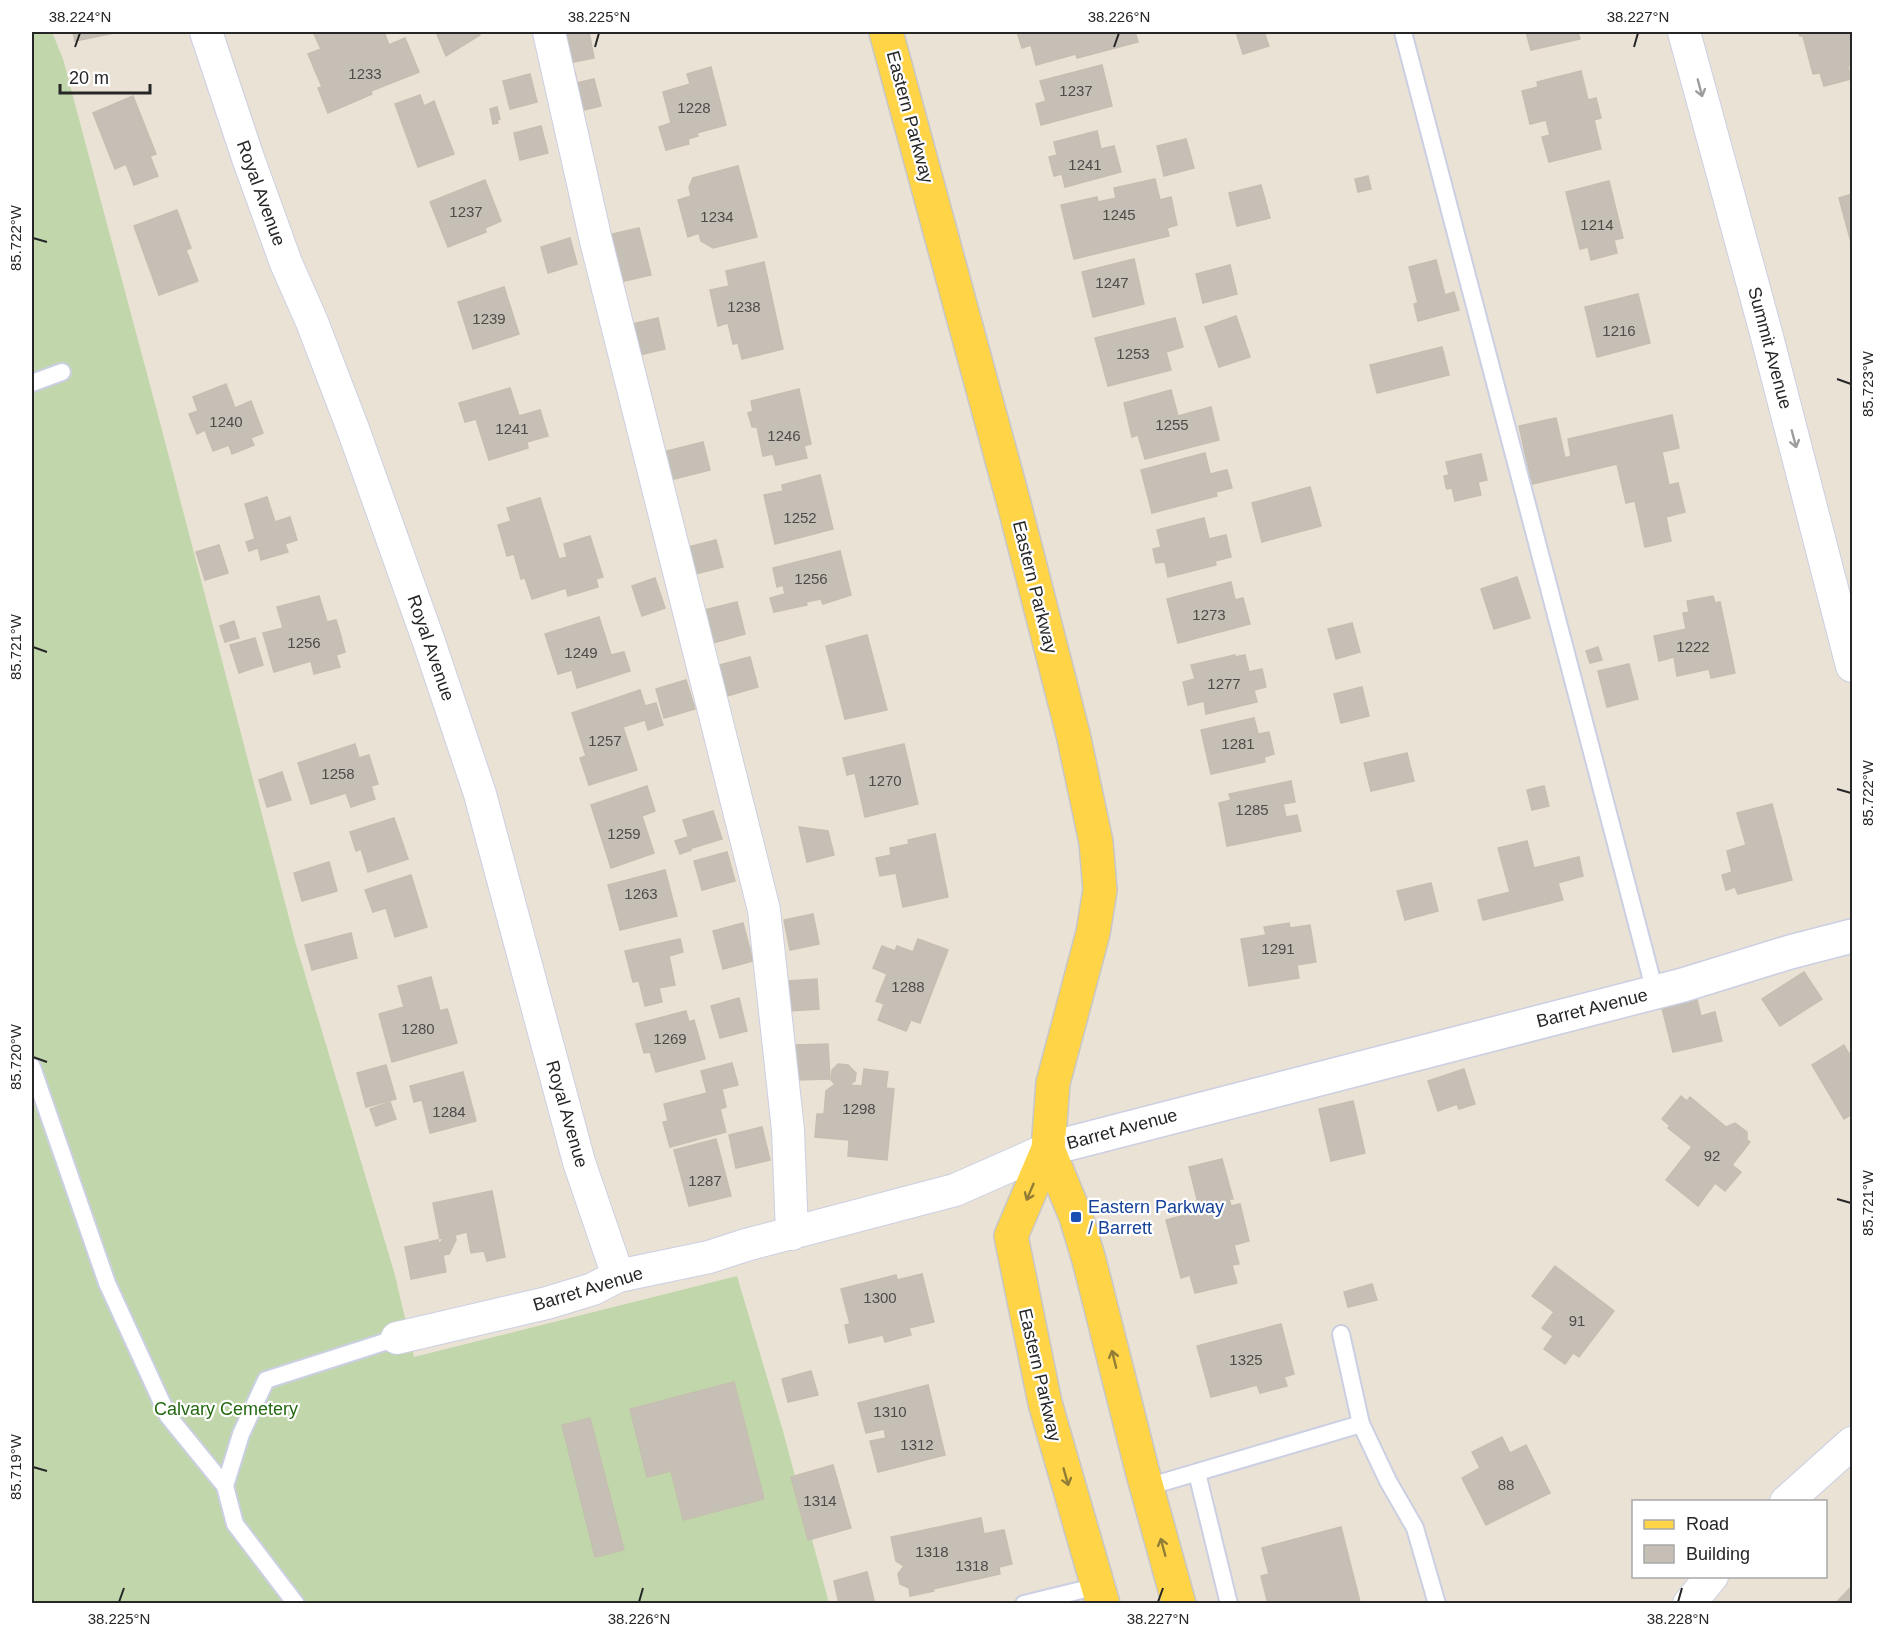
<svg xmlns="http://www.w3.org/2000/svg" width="1884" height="1635" viewBox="0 0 1884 1635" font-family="Helvetica,sans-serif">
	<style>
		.cemetery { fill: #c1d7ab }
		.building { fill: #c6bfb6; stroke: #c6beb0; stroke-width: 1.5 }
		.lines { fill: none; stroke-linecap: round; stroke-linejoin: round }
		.lane-casing { stroke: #cbcfe2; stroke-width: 20 }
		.street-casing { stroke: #cbcfe2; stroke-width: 34 }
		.secondary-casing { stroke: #cbcfe2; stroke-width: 36 }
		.primary-casing { stroke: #c7c7c7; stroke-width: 36 }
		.lane { stroke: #fff; stroke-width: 16 }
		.street { stroke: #fff; stroke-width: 32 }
		.secondary { stroke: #fff; stroke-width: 33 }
		.primary { stroke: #ffd447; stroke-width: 33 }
		.oneway { stroke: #9d9d9d }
		.oneway2 { stroke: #927d36 }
		.ticks { fill: none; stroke: #262626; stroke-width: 2 }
		.transit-dot { fill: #1a4fb4; stroke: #fff; stroke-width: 2 }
		.labels { text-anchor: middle; stroke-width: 4.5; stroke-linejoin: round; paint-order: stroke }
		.number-label { font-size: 15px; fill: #4e4c4a }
		.street-label { font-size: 18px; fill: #262626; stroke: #fff }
		.transit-label { font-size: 18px; fill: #164399; stroke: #fff; text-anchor: start }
		.park-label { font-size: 18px; fill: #246911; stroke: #fff }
		.neatline { fill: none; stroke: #262626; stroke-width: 2 }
		.ticks-label { font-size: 15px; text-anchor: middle; fill: #262626 }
	</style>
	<rect width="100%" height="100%" fill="#ebe2d6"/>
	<!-- cemetery -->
	<polygon class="cemetery" points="32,32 52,32 63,59 162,430 295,941 395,1275 414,1357 737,1276 783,1431 829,1603 32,1604"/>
	<!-- building -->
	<g class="building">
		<polygon points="73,32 119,32 75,41"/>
		<polygon points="313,32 384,32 389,45 405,38 419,72 371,91 372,94 328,113 318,88 322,87 308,54 321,49"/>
		<polygon points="436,32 478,32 480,35 446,56"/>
		<polygon points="552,32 589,32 594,58 558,65"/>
		<polygon points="1017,32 1135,32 1138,42 1077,58 1076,54 1036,65 1031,45 1022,48"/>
		<polygon points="1236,32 1264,32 1269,46 1243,54"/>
		<polygon points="1526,32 1578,32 1580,39 1531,50"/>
		<polygon points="1798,32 1849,32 1852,46 1852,65 1848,66 1851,79 1824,86 1820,73 1813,74 1803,36 1800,36"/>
		<polygon points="1102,65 1112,106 1041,125 1036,104 1046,101 1040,81"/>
		<polygon points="711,67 726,125 697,133 698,136 688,139 689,144 666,150 659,127 671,123 663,92 690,84 687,74"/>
		<polygon points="1581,71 1588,100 1596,98 1601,118 1594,120 1601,149 1549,162 1542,137 1550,135 1546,120 1530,124 1522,91 1538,87 1537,82"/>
		<polygon points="575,72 577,83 594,79 601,106 571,113 572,73"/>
		<polygon points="530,74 537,102 510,109 503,81"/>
		<polygon points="420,95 424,106 434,101 454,154 418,167 395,104"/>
		<polygon points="133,96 156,154 150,156 158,176 134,185 126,164 115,169 93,113"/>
		<polygon points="497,107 500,119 497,120 498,123 493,124 490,109"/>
		<polygon points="541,126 548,153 520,160 514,133"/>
		<polygon points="1097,131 1101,149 1114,146 1121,172 1065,187 1062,174 1054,176 1049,157 1057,155 1054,142"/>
		<polygon points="1186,139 1194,168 1164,176 1157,146"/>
		<polygon points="738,166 757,237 713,248 701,241 699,233 688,237 678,200 691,196 689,187 693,178"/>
		<polygon points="1368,176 1371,189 1358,192 1355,179"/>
		<polygon points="1155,179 1160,200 1171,197 1177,225 1167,228 1169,236 1074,259 1061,205 1097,197 1098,202 1116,198 1114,188"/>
		<polygon points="485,180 501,221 485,228 486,232 448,247 430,202"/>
		<polygon points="1609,181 1623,238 1614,240 1617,253 1591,260 1588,247 1580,249 1566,192"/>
		<polygon points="1261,185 1270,218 1237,226 1229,193"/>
		<polygon points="1852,194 1852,246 1839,198"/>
		<polygon points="177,210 191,248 186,250 198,281 159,295 134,226"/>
		<polygon points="639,228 651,275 620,282 608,235"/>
		<polygon points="570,238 577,264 548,273 541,247"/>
		<polygon points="1134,259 1144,304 1093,317 1082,272"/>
		<polygon points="1436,260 1445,295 1454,292 1459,310 1418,321 1414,304 1418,303 1409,267"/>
		<polygon points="764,262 783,349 742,359 738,343 733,344 728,323 718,326 710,290 729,286 726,271"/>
		<polygon points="1230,265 1237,294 1203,303 1196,274"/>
		<polygon points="504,287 519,334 473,349 458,302"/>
		<polygon points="1638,294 1650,343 1597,357 1585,307"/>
		<polygon points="1236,316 1250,357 1219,367 1205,327"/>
		<polygon points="658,318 665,349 635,356 628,325"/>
		<polygon points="1175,318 1183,347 1166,352 1171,370 1108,386 1095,338"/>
		<polygon points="1442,347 1449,375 1377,393 1370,365"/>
		<polygon points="226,384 235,408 251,401 263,433 251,438 254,445 232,454 229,445 213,451 205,430 197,434 189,414 198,411 193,397"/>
		<polygon points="510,388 519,416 540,410 548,436 527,442 528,448 489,460 476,419 465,422 459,403"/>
		<polygon points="799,389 811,444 804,446 807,458 776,465 773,454 763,456 757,427 752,427 748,413 753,411 751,401"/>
		<polygon points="1171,390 1178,416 1211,407 1219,440 1145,459 1138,435 1132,437 1124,403"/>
		<polygon points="1672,415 1679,448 1662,452 1669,485 1678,483 1685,512 1666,517 1671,541 1645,547 1635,501 1626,503 1617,464 1532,484 1519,426 1556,418 1565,458 1571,456 1568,439"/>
		<polygon points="703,442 710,470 666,481 659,453"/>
		<polygon points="1205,453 1210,474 1227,470 1232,488 1216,492 1217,496 1152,513 1141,470"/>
		<polygon points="1481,454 1487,480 1478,482 1481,495 1455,501 1452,488 1447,489 1446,487 1444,476 1449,475 1446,462"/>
		<polygon points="820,475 833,529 775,544 764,495 783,491 782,485"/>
		<polygon points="1310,487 1321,526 1262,542 1252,503"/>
		<polygon points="267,497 275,522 290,517 297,540 285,544 288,552 261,560 258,548 249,551 246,542 255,539 245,504"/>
		<polygon points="540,498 559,559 567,557 564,544 590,536 603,577 596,579 598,587 568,596 566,588 532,599 525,578 521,579 514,554 507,556 498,525 511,521 507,508"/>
		<polygon points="1204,518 1209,539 1226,535 1231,557 1215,561 1216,565 1168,577 1165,562 1156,563 1153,549 1161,547 1157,530"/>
		<polygon points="716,540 723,567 695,574 688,547"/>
		<polygon points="219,545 228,573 205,580 196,552"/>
		<polygon points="840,551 851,595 823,604 821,599 806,602 807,605 774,612 770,598 785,594 783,585 777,587 773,568"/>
		<polygon points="1517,577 1530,618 1494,629 1481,589"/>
		<polygon points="655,578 665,608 642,616 632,586"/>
		<polygon points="1231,582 1235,600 1243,598 1250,624 1178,643 1167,599"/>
		<polygon points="319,596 327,622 336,620 340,633 345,652 336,655 340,667 314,674 311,661 274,672 263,633 283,628 277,607"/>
		<polygon points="1713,596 1715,603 1720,602 1735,673 1711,678 1709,669 1677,676 1674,657 1659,661 1654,636 1686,629 1683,613 1689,612 1687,601"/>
		<polygon points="737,602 745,634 713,643 704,610"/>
		<polygon points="599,617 611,655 624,652 630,671 577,688 572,670 558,674 545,634"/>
		<polygon points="234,621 239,638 225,642 220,626"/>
		<polygon points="1352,623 1360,652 1336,659 1328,629"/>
		<polygon points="867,635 887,710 845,719 826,646"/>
		<polygon points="255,638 263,665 239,673 230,645"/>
		<polygon points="1598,647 1602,660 1590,663 1586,651"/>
		<polygon points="1235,655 1235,657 1245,655 1249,672 1262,669 1266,687 1254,690 1257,702 1206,714 1204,701 1188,705 1183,682 1195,679 1191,665"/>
		<polygon points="750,657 758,687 727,696 719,665"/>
		<polygon points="1629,664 1638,699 1607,707 1598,671"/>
		<polygon points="686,680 695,709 664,718 656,689"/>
		<polygon points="1362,687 1369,716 1341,723 1334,694"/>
		<polygon points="640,690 645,706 656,703 663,725 648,730 645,720 623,727 637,770 589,785 580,758 586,756 572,713"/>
		<polygon points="1254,718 1258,734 1269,732 1274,754 1264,757 1265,762 1211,774 1201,730"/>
		<polygon points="355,744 359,758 369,755 378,784 371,786 375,799 351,807 346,793 311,804 298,763"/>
		<polygon points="904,744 918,804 865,817 855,773 847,775 843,758"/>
		<polygon points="1407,753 1414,781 1371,791 1364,763"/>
		<polygon points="282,772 291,800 267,807 259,780"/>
		<polygon points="1291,781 1295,802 1283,804 1286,817 1297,815 1301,831 1227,846 1219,803 1231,800 1229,794"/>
		<polygon points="647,786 655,811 642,816 654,853 611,868 591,805"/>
		<polygon points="1544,786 1549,806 1532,810 1527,790"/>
		<polygon points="1772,804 1792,880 1738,894 1735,887 1726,890 1722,875 1732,872 1727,851 1746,845 1737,813"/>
		<polygon points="713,811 722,839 692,848 683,820"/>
		<polygon points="394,818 408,859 368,872 361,849 356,851 350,832"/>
		<polygon points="799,827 828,831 834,855 807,862"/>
		<polygon points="935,834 948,897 903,907 896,873 880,876 876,858 891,855 890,848 909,844 908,840"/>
		<polygon points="687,837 691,850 680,854 675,841"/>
		<polygon points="1527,841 1534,868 1579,857 1583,876 1558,883 1563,900 1483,920 1478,900 1510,892 1498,848"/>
		<polygon points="727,852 735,881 702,890 694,861"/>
		<polygon points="329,862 337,891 302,901 294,873"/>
		<polygon points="665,870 677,916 620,930 608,885"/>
		<polygon points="411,875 427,927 395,937 386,908 373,912 365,890"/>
		<polygon points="1431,883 1438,911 1405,920 1397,891"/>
		<polygon points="813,914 819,944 790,950 784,920"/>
		<polygon points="743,923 753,961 723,969 713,931"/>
		<polygon points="1289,923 1290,928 1310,925 1316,962 1297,965 1299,978 1249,986 1241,939 1266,935 1264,927"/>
		<polygon points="351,933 357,958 312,970 305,945"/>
		<polygon points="680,939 683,952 669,956 675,985 659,988 662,1002 645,1006 639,981 633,982 625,951"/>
		<polygon points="918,939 948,950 920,1023 911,1020 906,1031 878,1020 884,1004 876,1001 887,974 873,968 882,946 895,951 897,946 913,952"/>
		<polygon points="1804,972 1822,999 1780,1026 1762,999"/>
		<polygon points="431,977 440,1011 447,1009 448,1011 457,1043 392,1062 379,1014 404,1007 398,986"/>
		<polygon points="817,979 819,1009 789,1011 787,981"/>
		<polygon points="739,998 747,1031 720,1038 711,1006"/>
		<polygon points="1697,1000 1701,1016 1715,1012 1722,1041 1673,1052 1662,1008"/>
		<polygon points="686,1011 689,1022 694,1020 705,1059 656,1072 650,1052 644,1053 636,1024"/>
		<polygon points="828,1044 830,1079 796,1080 795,1045"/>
		<polygon points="1844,1045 1852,1059 1852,1114 1844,1119 1812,1065"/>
		<polygon points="732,1063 738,1085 722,1089 726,1107 720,1109 726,1132 670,1147 663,1122 668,1121 664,1104 707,1093 701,1071"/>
		<polygon points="838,1064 848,1065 856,1073 855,1081 849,1085 862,1086 864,1069 888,1072 886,1088 894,1089 887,1160 848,1156 849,1140 815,1137 817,1114 824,1114 826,1091 835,1084 831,1080 832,1070"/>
		<polygon points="386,1065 396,1099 366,1107 357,1073"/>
		<polygon points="1464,1069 1475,1104 1459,1109 1457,1104 1438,1111 1428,1081"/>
		<polygon points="463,1072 476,1121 430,1133 422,1100 414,1102 410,1086"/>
		<polygon points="1681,1096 1687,1101 1690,1097 1726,1127 1735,1123 1747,1132 1747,1140 1750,1142 1732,1165 1741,1172 1725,1191 1715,1183 1698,1206 1666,1180 1692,1147 1668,1128 1670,1126 1662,1119"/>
		<polygon points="1353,1101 1365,1153 1331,1161 1319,1109"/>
		<polygon points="390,1102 396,1119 376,1126 370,1109"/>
		<polygon points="762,1127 770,1160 736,1168 729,1135"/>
		<polygon points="716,1139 731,1196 689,1206 674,1150"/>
		<polygon points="1222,1159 1233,1199 1229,1199 1231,1206 1240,1204 1249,1241 1234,1245 1239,1264 1232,1265 1237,1283 1195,1293 1190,1275 1181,1278 1166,1220 1200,1211 1189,1167"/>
		<polygon points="492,1191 505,1257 487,1261 484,1251 471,1253 467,1232 455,1235 456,1240 449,1254 443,1255 446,1272 411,1279 405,1247 438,1240 439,1244 445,1237 440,1239 433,1203"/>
		<polygon points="1555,1266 1614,1311 1579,1357 1573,1353 1565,1364 1544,1349 1553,1336 1542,1328 1554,1312 1532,1296"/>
		<polygon points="922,1274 934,1322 909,1328 911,1335 885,1342 883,1335 849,1343 845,1325 850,1324 841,1289 896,1275 897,1280"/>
		<polygon points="1372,1284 1377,1300 1348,1307 1344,1292"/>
		<polygon points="1281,1324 1294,1374 1284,1377 1287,1386 1260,1393 1257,1385 1211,1397 1197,1346"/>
		<polygon points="811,1371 818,1395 788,1402 782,1379"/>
		<polygon points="734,1382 764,1499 683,1520 671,1471 647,1477 630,1409"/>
		<polygon points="928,1385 945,1455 878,1472 870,1441 886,1438 884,1429 866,1433 858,1403"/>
		<polygon points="590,1418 624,1550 595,1557 562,1425"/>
		<polygon points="1502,1437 1510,1453 1526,1445 1550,1493 1486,1525 1462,1478 1480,1468 1472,1452"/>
		<polygon points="833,1465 851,1528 808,1540 791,1477"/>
		<polygon points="981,1518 984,1534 1004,1530 1012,1564 999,1567 1000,1574 933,1589 934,1591 910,1596 909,1588 900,1584 898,1574 904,1566 896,1561 891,1537"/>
		<polygon points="1341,1527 1360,1602 1353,1604 1268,1604 1261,1576 1269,1574 1262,1548"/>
		<polygon points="867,1572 875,1604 839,1604 834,1581"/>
		<polygon points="1852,1586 1852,1604 1835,1604"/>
	</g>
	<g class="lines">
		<!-- lane casing -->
		<g class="lane-casing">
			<g id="lane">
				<polyline points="1403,32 1655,992"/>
				<polyline points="32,383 62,372"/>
				<polyline points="32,1067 107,1283 168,1416 225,1486"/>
				<polyline points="1341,1334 1361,1424"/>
				<polyline points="1197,1473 1229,1604"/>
				<polyline points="1147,1487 1361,1424 1388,1481 1415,1528 1437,1604"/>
				<polyline points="296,1604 235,1524 225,1486 241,1434 266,1380 397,1338"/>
				<polyline points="1024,1604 1098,1586"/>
			</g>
		</g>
		<!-- street casing -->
		<g class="street-casing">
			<g id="street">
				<polyline points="206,32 248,158 286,263 312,322 353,429 429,642 480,794 579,1162 618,1276"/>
				<polyline points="549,32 596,241 764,910 788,1130 792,1234"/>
				<polyline points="1684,32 1765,329 1852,666"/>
				<polyline points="397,1338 547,1303 593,1289 618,1276 709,1257 746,1245 955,1190 1048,1149"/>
				<polyline points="1786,1502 1852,1443"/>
				<polyline points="1689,1604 1712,1576"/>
			</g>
		</g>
		<!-- secondary casing -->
		<g class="secondary-casing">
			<polyline id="secondary" points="1048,1149 1683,985 1790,952 1852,936"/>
		</g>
		<!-- primary casing -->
		<g class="primary-casing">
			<g id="primary">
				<polyline points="886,32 1013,500 1073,734 1096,842 1100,890 1093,933 1053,1083 1048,1149 1011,1236 1045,1403 1103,1604"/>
				<polyline points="1048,1149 1076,1217 1089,1260 1142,1470 1179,1604"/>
			</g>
		</g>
		<!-- lane -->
		<use href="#lane" class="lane"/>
		<!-- street -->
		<use href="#street" class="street"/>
		<!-- secondary -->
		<use href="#secondary" class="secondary"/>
		<!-- primary -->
		<use href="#primary" class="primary"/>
	</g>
	<!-- one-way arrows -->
	<defs><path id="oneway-shaft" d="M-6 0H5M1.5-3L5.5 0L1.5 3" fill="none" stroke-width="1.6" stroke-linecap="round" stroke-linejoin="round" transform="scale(1.5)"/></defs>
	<g class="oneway">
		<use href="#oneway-shaft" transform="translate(1700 88) rotate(75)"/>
		<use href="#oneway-shaft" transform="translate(1794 439) rotate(75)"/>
	</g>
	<g class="oneway2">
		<use href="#oneway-shaft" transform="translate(1030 1192) rotate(113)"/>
		<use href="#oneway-shaft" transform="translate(1114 1359) rotate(-104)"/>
		<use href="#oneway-shaft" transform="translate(1066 1477) rotate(74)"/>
		<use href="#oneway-shaft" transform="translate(1163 1547) rotate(-105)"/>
	</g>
	<!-- ticks -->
	<path class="ticks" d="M75,47l5,-14M595,47l4,-14M1114,47l5,-14M1634,47l4,-14M33,238l14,4M1837,379l14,5M33,647l14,5M1837,789l14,4M33,1057l14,5M1837,1199l14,4M33,1467l14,4M119,1602l5,-14M639,1602l4,-14M1158,1602l5,-14M1678,1602l4,-14"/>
	<!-- markers -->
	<rect class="transit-dot" x="1070" y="1211" width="12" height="12" rx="3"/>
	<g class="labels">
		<!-- number labels -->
		<g class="number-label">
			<text x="365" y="79">1233</text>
			<text x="1076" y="96">1237</text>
			<text x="694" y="113">1228</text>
			<text x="1085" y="170">1241</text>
			<text x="466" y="217">1237</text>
			<text x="1119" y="220">1245</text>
			<text x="717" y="222">1234</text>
			<text x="1597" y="230">1214</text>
			<text x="1112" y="288">1247</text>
			<text x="744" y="312">1238</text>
			<text x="489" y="324">1239</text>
			<text x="1619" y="336">1216</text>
			<text x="1133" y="359">1253</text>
			<text x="226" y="427">1240</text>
			<text x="1172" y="430">1255</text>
			<text x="512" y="434">1241</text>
			<text x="784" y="441">1246</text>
			<text x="800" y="523">1252</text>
			<text x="811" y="584">1256</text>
			<text x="1209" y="620">1273</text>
			<text x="304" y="648">1256</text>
			<text x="1693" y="652">1222</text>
			<text x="581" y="658">1249</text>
			<text x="1224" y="689">1277</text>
			<text x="605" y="746">1257</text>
			<text x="1238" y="749">1281</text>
			<text x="338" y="779">1258</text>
			<text x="885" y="786">1270</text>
			<text x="1252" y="815">1285</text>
			<text x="624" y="839">1259</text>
			<text x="641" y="899">1263</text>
			<text x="1278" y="954">1291</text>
			<text x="908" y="992">1288</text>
			<text x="418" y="1034">1280</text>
			<text x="670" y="1044">1269</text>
			<text x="859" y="1114">1298</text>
			<text x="449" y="1117">1284</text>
			<text x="1712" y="1161">92</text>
			<text x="705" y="1186">1287</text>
			<text x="880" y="1303">1300</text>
			<text x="1577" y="1326">91</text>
			<text x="1246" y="1365">1325</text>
			<text x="890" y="1417">1310</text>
			<text x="917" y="1450">1312</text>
			<text x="1506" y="1490">88</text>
			<text x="820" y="1506">1314</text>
			<text x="932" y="1557">1318</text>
			<text x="972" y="1571">1318</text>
		</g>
		<!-- street labels -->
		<g class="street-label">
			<text transform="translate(910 117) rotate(75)" y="6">Eastern Parkway</text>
			<text transform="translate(261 193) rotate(70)" y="6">Royal Avenue</text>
			<text transform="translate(1770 348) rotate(75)" y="6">Summit Avenue</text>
			<text transform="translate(1035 587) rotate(76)" y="6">Eastern Parkway</text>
			<text transform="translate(431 648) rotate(71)" y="6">Royal Avenue</text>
			<text transform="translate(1592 1008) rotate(-14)" y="6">Barret Avenue</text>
			<text transform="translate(567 1114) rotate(74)" y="6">Royal Avenue</text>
			<text transform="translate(1122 1129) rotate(-15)" y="6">Barret Avenue</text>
			<text transform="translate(588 1289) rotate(-17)" y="6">Barret Avenue</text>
			<text transform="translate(1040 1375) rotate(77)" y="6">Eastern Parkway</text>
		</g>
		<!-- transit labels -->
		<g class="transit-label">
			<text x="1088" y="1213">Eastern Parkway<tspan x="1088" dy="21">/ Barrett</tspan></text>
		</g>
		<!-- park labels -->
		<g class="park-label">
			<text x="226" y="1415">Calvary Cemetery</text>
		</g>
	</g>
	<!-- border -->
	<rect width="1884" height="1635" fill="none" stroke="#ffffff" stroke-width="66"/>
	<!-- legend -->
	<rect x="1632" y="1500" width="195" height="78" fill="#ffffff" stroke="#a8a8a8" stroke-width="1.5"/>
	<rect x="1644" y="1520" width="30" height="9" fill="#ffd447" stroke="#a8a8a8" stroke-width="1.5"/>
	<text x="1686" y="1530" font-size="18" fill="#262626">Road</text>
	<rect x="1644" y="1545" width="30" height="18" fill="#c6bfb6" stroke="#a8a8a8" stroke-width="1.5"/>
	<text x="1686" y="1560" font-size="18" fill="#262626">Building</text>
	<!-- scale -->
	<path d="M60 84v9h90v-9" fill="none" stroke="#262626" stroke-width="3"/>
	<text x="69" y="84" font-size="18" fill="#262626" stroke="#ffffff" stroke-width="4.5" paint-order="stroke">20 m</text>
	<rect x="33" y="33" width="1818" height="1569" class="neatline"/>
	<g class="ticks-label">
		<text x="80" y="22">38.224°N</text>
		<text x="599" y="22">38.225°N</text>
		<text x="1119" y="22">38.226°N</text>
		<text x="1638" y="22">38.227°N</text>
		<text transform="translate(16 238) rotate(-90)" y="5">85.722°W</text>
		<text transform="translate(1868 384) rotate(-90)" y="5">85.723°W</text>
		<text transform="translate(16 647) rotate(-90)" y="5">85.721°W</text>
		<text transform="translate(1868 793) rotate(-90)" y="5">85.722°W</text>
		<text transform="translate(16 1057) rotate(-90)" y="5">85.720°W</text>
		<text transform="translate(1868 1203) rotate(-90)" y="5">85.721°W</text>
		<text transform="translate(16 1467) rotate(-90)" y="5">85.719°W</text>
		<text x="119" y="1624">38.225°N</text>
		<text x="639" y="1624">38.226°N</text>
		<text x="1158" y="1624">38.227°N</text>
		<text x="1678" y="1624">38.228°N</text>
	</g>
</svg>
